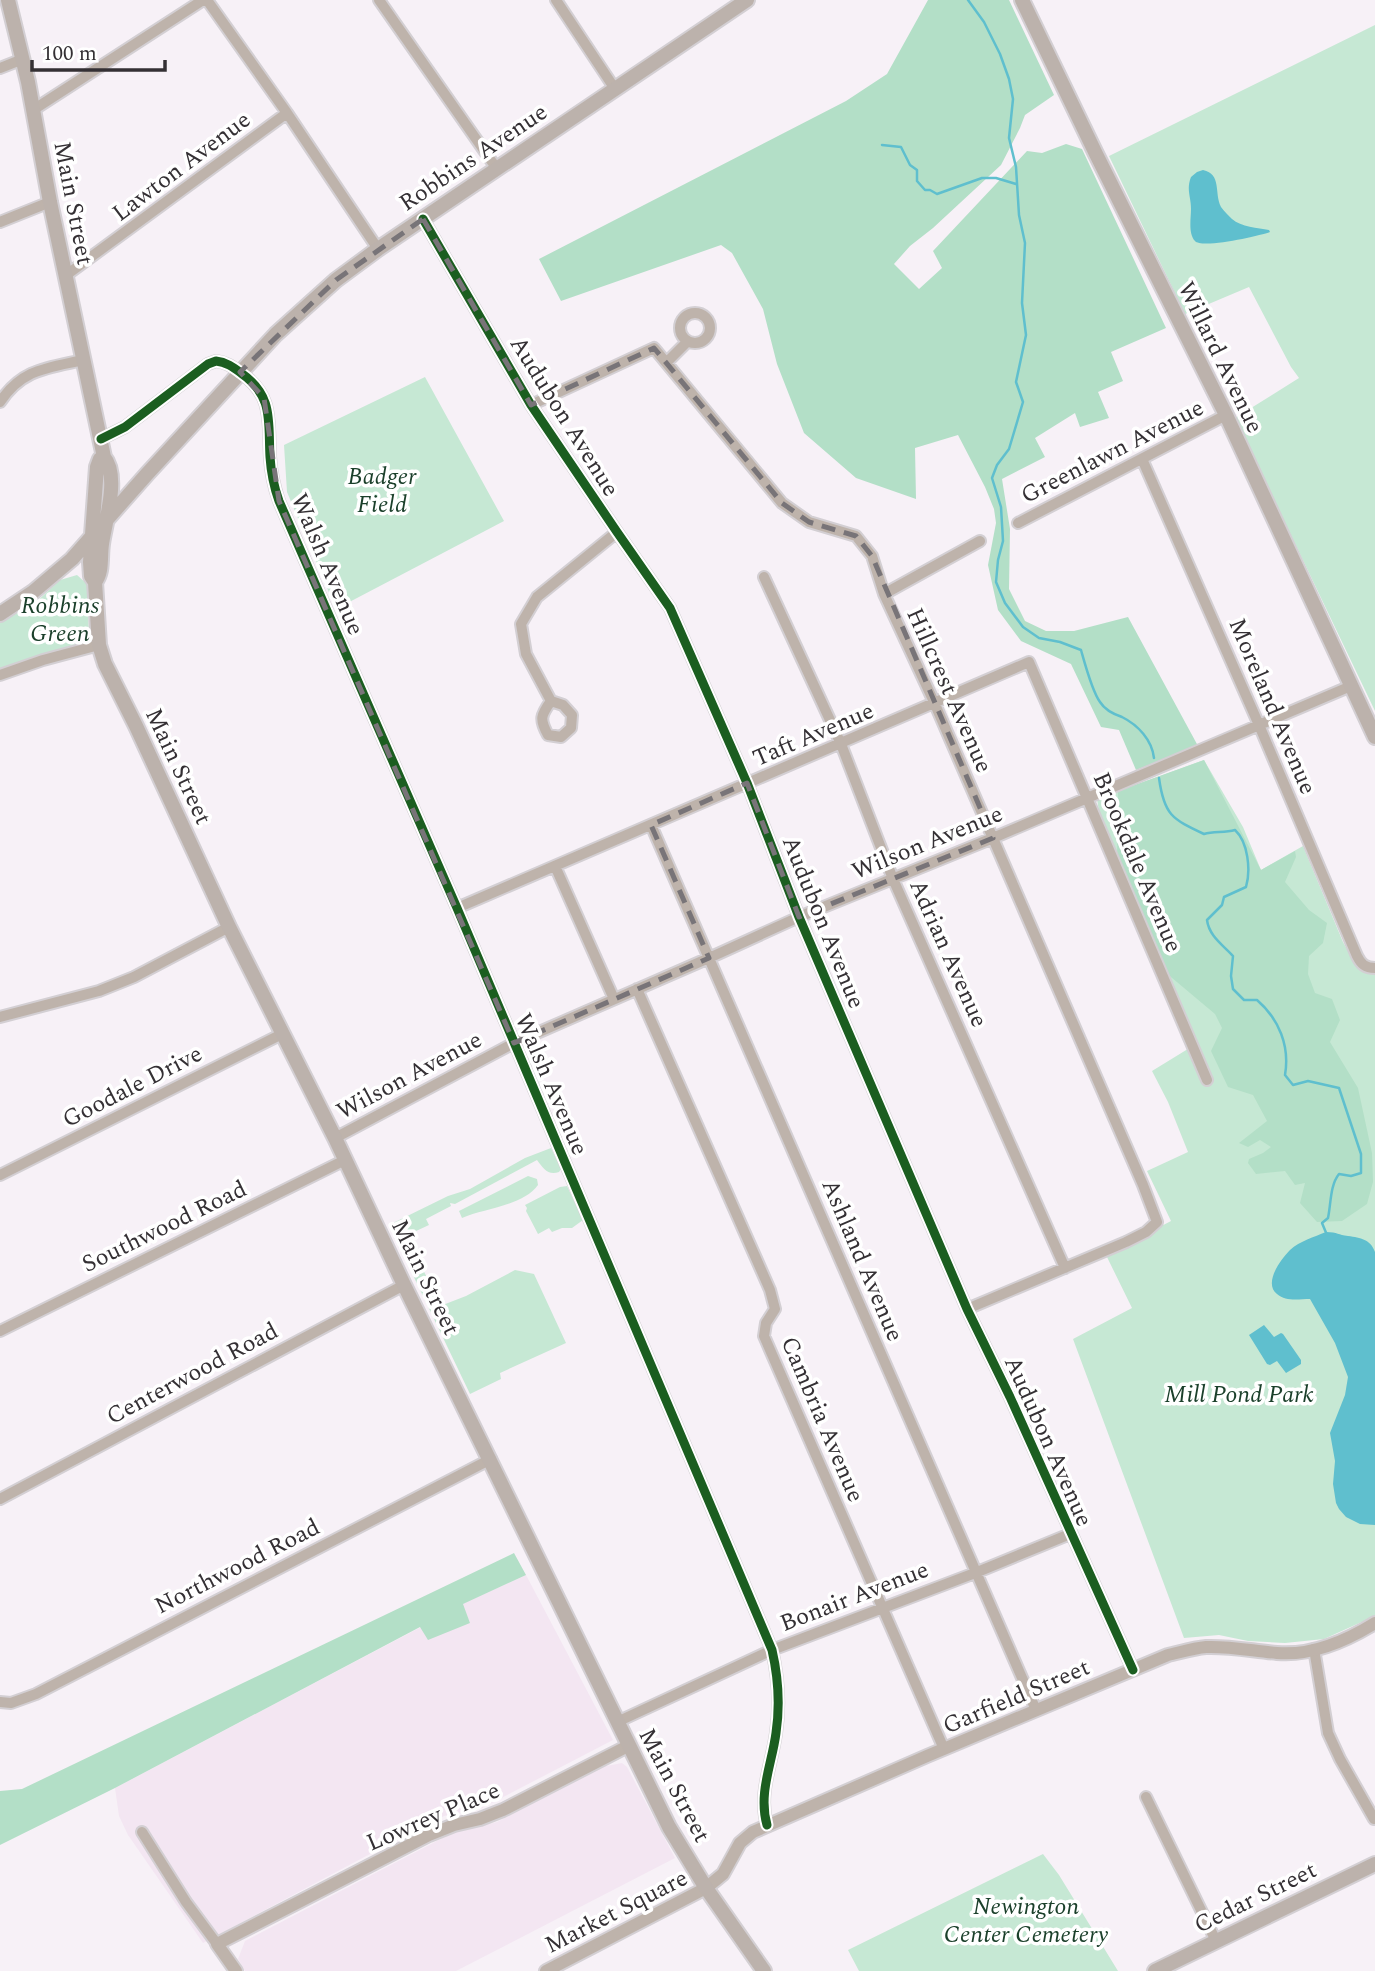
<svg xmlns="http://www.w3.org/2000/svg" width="1375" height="1971" font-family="Spectral,serif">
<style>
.built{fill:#f3e6f2}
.green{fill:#c6e8d4}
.forest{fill:#b3dfc7}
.water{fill:#5fbfce}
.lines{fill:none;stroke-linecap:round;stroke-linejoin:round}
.stream{stroke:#5fbfce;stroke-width:2.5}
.minor-casing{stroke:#d3cfd3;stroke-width:14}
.tertiary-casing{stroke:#d3cfd3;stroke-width:16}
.secondary-casing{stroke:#d3cfd3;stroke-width:18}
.minor{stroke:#beb3ab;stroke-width:10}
.tertiary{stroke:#beb3ab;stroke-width:12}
.secondary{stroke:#bcb2ac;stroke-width:14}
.cycleway-casing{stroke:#fff;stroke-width:13}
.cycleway{stroke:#1b5e20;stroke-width:9}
.marked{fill:none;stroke:#787478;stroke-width:5;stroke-dasharray:14 9;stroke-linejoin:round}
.labels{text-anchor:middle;stroke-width:7;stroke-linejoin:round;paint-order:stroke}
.street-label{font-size:24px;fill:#343034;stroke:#fff}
.park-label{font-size:24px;font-style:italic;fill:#1b402b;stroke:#fff}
</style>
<rect width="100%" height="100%" fill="#f7f1f7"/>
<path class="built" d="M526 1575 613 1740 482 1808 444 1816 385 1846 203 1943 128 1835 119 1816 115 1788 421 1627 470 1623 462 1604Z
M622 1763 627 1767 675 1858 456 1971H245L238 1959 245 1941 454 1832 497 1822 601 1767Z"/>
<path class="green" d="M1375 25V711L1235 418 1299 378 1291 367 1249 287 1185 314 1109 156Z
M425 377 504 521 336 609 287 492 284 445Z
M77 575 87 584 89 635 82 642 0 669V623L35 603 60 580Z
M1204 760 1243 827 1261 870 1303 846 1343 942 1358 969 1375 974V1616L1324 1639 1285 1643 1248 1641 1219 1635 1184 1638 1073 1339 1132 1308 1106 1255 1171 1221 1147 1171 1188 1152 1168 1102 1152 1071 1196 1044 1100 818 1097 799Z
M551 1148 561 1169 559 1172C548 1176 543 1168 537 1160L455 1204 450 1203 451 1206 426 1219 429 1225 401 1238 406 1249 402 1251 391 1224 448 1196 470 1189 525 1158Z
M528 1176 537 1179 538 1185C523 1206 484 1208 462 1218L459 1211Z
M567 1186 583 1220 572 1228H562L552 1232 549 1228 538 1234 526 1211 527 1208 525 1205 560 1187Z
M419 1266 422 1268 438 1298 433 1302 435 1308 466 1296 515 1270 534 1274 566 1343 500 1373 501 1379 470 1394 411 1271Z
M1043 1854 1059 1875 1118 1971H859L848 1950Z"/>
<path class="forest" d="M928 0H1009L1054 95 1025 115 1020 128 1001 165 933 228 910 246 894 264 919 289 942 268 933 251 1027 151 1042 153 1066 144 1082 149 1166 328 1111 352 1123 381 1098 392 1109 418 1080 427 1075 413 1035 438 1045 457 1002 479 1010 529 1009 589 1025 621 1046 631H1074L1128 617 1198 746 1136 770 1119 730 1101 727 1071 664 1021 641 998 610 988 565 996 523 994 509 985 487 958 435 915 448 916 499 856 478 804 433 777 364 763 309 732 253 721 245 561 301 539 259 846 101 887 74Z
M1204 760 1261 870 1295 851 1296 857 1285 882 1309 910 1327 923 1323 943 1309 956 1308 974 1315 993 1332 999 1340 1020 1330 1042 1358 1088 1372 1153 1373 1182 1367 1204 1342 1221 1317 1222 1300 1203 1305 1183 1295 1185 1285 1171 1256 1174 1248 1163 1249 1159 1263 1153 1271 1147 1260 1140 1248 1147 1239 1143 1267 1121 1253 1095 1228 1087 1211 1051 1222 1028 1215 1014 1165 972 1117 859 1118 791Z
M514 1553 526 1575 463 1604 470 1623 428 1640 420 1627 115 1788 0 1845V1791L22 1789Z"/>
<path class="water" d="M1203 170C1222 174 1214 193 1221 207 1224 211 1229 216 1232 219 1241 227 1258 228 1269 230L1270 232C1259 236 1202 249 1195 241 1188 233 1191 219 1191 209 1191 196 1186 190 1191 177L1197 172Z
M1326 1232C1338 1232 1338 1235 1348 1236 1361 1238 1370 1239 1375 1252V1525L1360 1524 1346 1517 1339 1509 1336 1503 1333 1484 1335 1461 1330 1433 1345 1395 1348 1377 1335 1343 1310 1299C1299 1299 1286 1302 1277 1294 1263 1283 1281 1259 1290 1250 1300 1241 1314 1237 1326 1232Z
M1264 1325 1274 1337 1281 1333 1283 1334 1301 1360V1364L1286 1373 1277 1361 1270 1365 1267 1364 1249 1335Z"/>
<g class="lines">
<path class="stream" d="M968 0 984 22 1000 54 1009 79 1013 99 1009 138 1016 167 1019 215 1025 243 1022 303 1026 335 1016 382 1023 402 1009 449 997 465 992 478 1001 507 1003 541 998 560 996 582 1005 603 1023 627 1039 638 1060 642 1081 650C1085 664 1092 691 1100 702 1105 710 1113 714 1122 717 1138 725 1152 740 1154 758
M882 145 901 147 910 165 917 170V181L925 190H930L937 194 982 178H996L1016 184
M1159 778C1164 815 1172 819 1204 834 1214 831 1224 833 1235 830 1248 842 1251 870 1246 887L1224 897 1222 905 1207 920C1209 936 1223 945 1233 956L1231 976 1233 989 1244 1000H1257C1279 1019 1290 1046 1285 1075L1293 1085 1308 1081 1339 1088 1361 1154V1173L1351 1176 1339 1174C1330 1185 1331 1204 1328 1218L1322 1223 1327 1235"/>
<g class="minor-casing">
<path id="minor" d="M207 0 287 113 378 249
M379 0 497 169
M556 0 615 89
M0 68 23 59
M33 110 203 0
M423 219 531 405 617 532 670 608 747 783 799 917 967 1309 1010 1397 1133 1670
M0 222 50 202
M65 276 287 113
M680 328a15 15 0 1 1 30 0a15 15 0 1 1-30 0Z
M667 362 687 342
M0 402C22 369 47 368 83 360
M531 405 654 348 782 503 809 522 856 536 872 556 884 594 934 702 1143 1185 1157 1222 1146 1232 1126 1242 967 1309
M101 439 125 427 208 364 216 361C226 362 233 367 241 373 274 396 268 421 270 457 271 472 274 487 279 501L457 908 772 1650C778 1676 780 1706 776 1733 772 1764 758 1793 767 1825
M1142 459 1259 725 1357 956C1361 964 1365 968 1375 968
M1018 523 1226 415
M764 577 841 744 893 879 1065 1268
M884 594 980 541
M0 675 43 660 99 645
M551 701C541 715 539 719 548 735L561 737 571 728 572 715 563 705 551 701 526 654 521 624 537 597 617 532
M651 825 1036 1710
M555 866 614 999
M457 908 1029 662 1207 1080
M637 989 770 1290 775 1309 766 1323 764 1336 944 1749
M0 1017 99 991 134 977 229 927
M335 1138 514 1043 709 958 799 917 993 838 1351 686
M0 1175 282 1034
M0 1331 345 1160
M0 1499 404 1285
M1314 1649 1328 1733 1340 1759 1374 1819
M0 1702 11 1703 36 1694 491 1459
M617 1722 772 1650 975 1573 1070 1534
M1146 1797 1216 1941
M142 1832 186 1902 217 1944"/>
</g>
<g class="tertiary-casing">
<path id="tertiary" d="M236 1971 217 1944 429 1835 454 1825 480 1819 503 1810 628 1746
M546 1971 706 1888 723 1874 740 1843 753 1832 927 1756 1168 1655C1181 1652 1194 1648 1206 1647 1230 1646 1253 1651 1277 1653 1312 1656 1346 1641 1375 1623"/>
</g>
<g class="secondary-casing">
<path id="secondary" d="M8 0 28 82 50 202 104 457C120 476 105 522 102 544 100 557 103 572 95 582
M1022 0 1096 154 1226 415 1375 737
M104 457 100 459 97 467 90 562 91 576 95 582 99 645 105 664 136 726 229 927 335 1138 404 1285 669 1827 706 1888 764 1971
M0 614 33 592 72 559 147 474 276 334 336 280 378 249 747 0
M1155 1971 1375 1864"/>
</g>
<use href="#minor" class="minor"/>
<use href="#tertiary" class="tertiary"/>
<use href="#secondary" class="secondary"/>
<g class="cycleway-casing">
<path id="cycleway" d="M423 219 531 405 617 532 670 608 747 783 799 917 967 1309 1010 1397 1133 1670
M101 439 125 427 208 364 216 361C226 362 233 367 241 373 274 396 268 421 270 457 271 472 274 487 279 501L457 908 772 1650C778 1676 780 1706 776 1733 772 1764 758 1793 767 1825"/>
</g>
<use href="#cycleway" class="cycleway"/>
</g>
<path class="marked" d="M423 219 531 405 654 348 782 503 809 522 856 536 872 556 993 838 799 917 747 783 651 825 709 958 514 1043 279 501 264 398 240 372 336 280Z"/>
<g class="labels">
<g class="street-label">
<text transform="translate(473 157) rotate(-34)" y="8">Robbins Avenue</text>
<text transform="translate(181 166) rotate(-37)" y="8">Lawton Avenue</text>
<text transform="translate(74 203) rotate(79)" y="8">Main Street</text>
<text transform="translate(1221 357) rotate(64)" y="8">Willard Avenue</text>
<text transform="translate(565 416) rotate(58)" y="8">Audubon Avenue</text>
<text transform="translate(1112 451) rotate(-27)" y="8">Greenlawn Avenue</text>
<text transform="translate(328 564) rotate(67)" y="8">Walsh Avenue</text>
<text transform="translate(950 690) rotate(66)" y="8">Hillcrest Avenue</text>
<text transform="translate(1273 706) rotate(67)" y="8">Moreland Avenue</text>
<text transform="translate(813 734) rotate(-23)" y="8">Taft Avenue</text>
<text transform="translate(179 766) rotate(65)" y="8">Main Street</text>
<text transform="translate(927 842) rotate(-22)" y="8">Wilson Avenue</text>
<text transform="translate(1138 862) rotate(67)" y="8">Brookdale Avenue</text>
<text transform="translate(824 922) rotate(68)" y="8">Audubon Avenue</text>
<text transform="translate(949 953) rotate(66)" y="8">Adrian Avenue</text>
<text transform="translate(409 1075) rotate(-28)" y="8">Wilson Avenue</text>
<text transform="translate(552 1084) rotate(67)" y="8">Walsh Avenue</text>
<text transform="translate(132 1086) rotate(-27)" y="8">Goodale Drive</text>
<text transform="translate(164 1226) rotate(-26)" y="8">Southwood Road</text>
<text transform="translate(863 1260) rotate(67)" y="8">Ashland Avenue</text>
<text transform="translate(426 1277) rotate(64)" y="8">Main Street</text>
<text transform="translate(192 1373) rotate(-28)" y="8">Centerwood Road</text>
<text transform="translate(823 1419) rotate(67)" y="8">Cambria Avenue</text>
<text transform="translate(1049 1441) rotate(66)" y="8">Audubon Avenue</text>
<text transform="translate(237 1566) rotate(-27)" y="8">Northwood Road</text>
<text transform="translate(854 1596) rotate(-21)" y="8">Bonair Avenue</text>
<text transform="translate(1016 1696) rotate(-23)" y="8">Garfield Street</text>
<text transform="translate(675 1785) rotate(62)" y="8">Main Street</text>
<text transform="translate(433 1816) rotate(-23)" y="8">Lowrey Place</text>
<text transform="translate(1255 1897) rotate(-26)" y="8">Cedar Street</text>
<text transform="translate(616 1911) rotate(-27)" y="8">Market Square</text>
</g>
<g class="park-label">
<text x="382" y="484">Badger<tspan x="382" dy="28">Field</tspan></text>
<text x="60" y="613">Robbins<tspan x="60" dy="28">Green</tspan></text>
<text x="1239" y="1402">Mill Pond Park</text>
<text x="1026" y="1914">Newington<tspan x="1026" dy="28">Center Cemetery</tspan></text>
</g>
</g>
<path d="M32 60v10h133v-10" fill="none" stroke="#343034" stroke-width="3.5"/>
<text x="42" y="60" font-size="21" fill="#343034" stroke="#ffffff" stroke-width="5" paint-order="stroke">100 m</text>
</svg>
